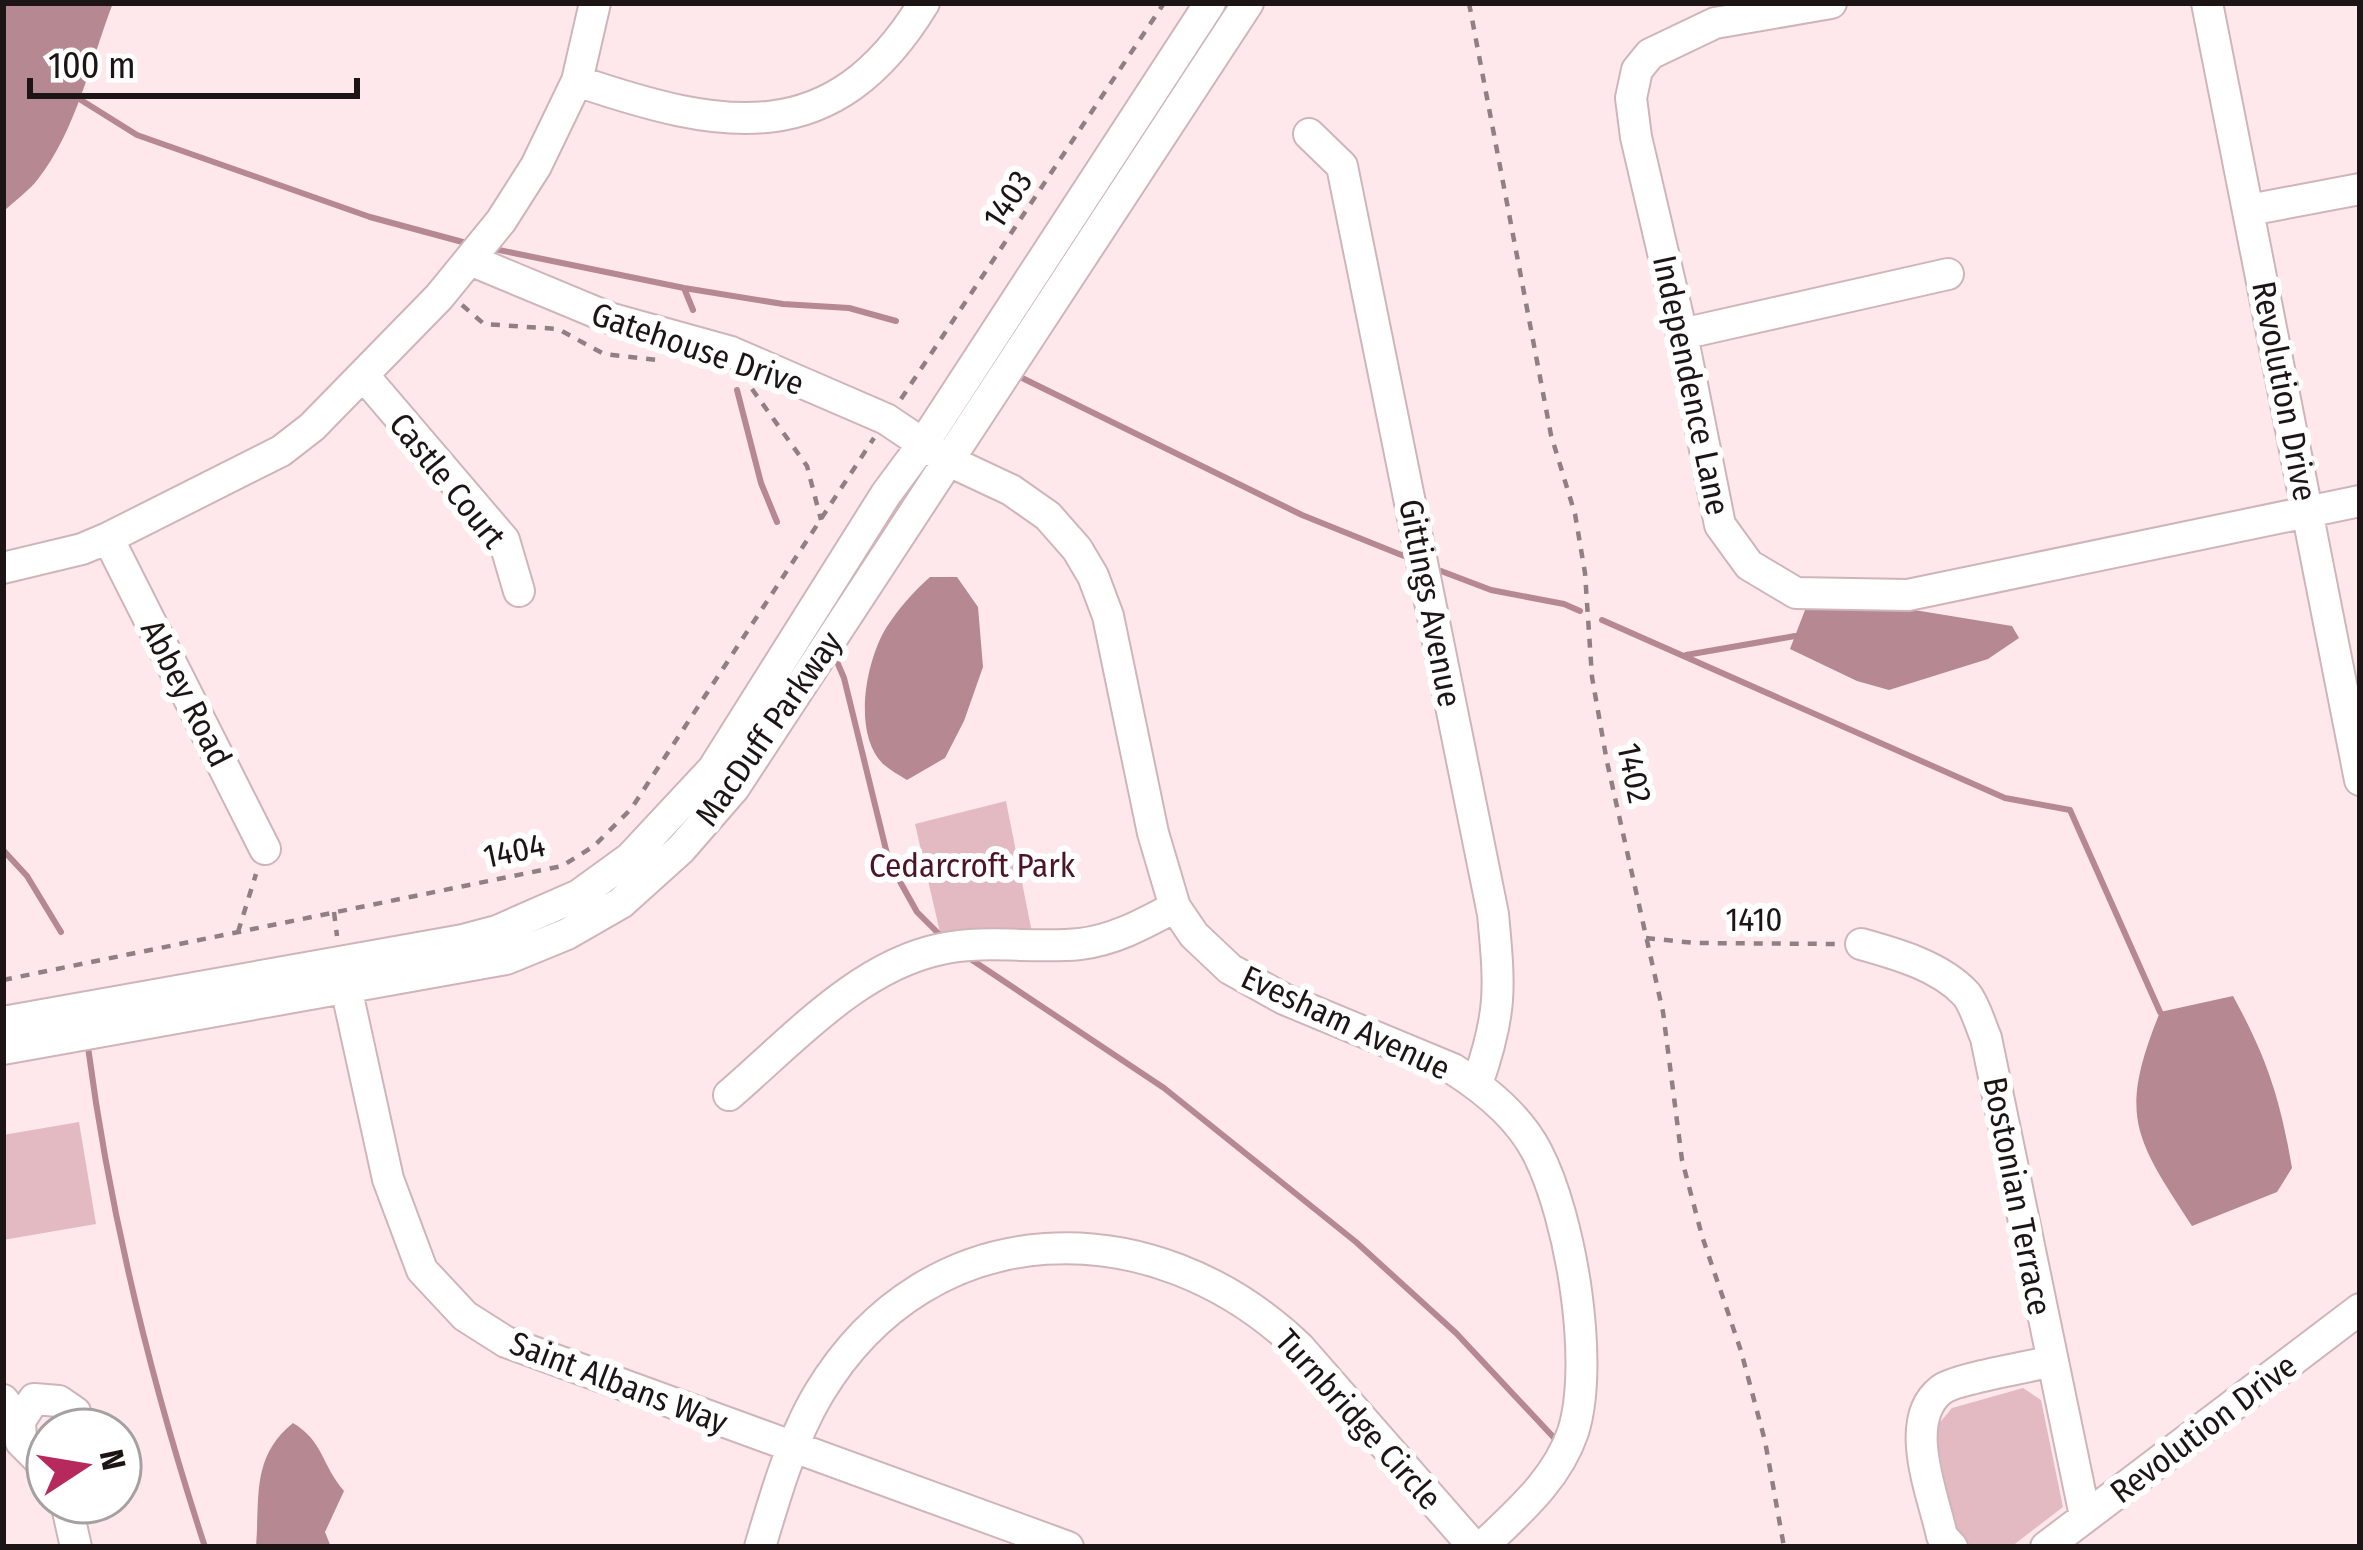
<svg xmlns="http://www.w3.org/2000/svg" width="2363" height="1550" font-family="'Fira Sans Condensed',sans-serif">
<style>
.green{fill:#e3bac2}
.water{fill:#b58892}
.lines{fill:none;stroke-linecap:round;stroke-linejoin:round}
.stream{stroke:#b58892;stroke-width:6}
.minor-casing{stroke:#cfb5ba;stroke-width:34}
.path{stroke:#908083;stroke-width:4.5;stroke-dasharray:9 9;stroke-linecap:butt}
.minor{stroke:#fff;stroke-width:30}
.labels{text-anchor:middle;stroke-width:12;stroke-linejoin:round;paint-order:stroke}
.street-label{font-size:33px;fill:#1d1416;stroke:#fff}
.park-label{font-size:33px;fill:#4c1426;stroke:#fff}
</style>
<rect width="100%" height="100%" fill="#fee8ec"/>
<path class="green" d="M1006 801 1033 938 942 941 915 824Z
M79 1122 96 1224 3 1240V1135Z
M2023 1388 2041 1400 2063 1507 2011 1547H1967L1951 1519 1935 1428 1952 1408Z"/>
<path class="water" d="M3 3H113C91 60 76 131 38 179 29 191 14 201 3 212Z
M930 577H957L978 607 983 667 964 721 945 758 907 780C899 775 890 770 883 764 852 733 866 661 886 628 899 608 913 592 930 577Z
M1902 608 2012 626 2019 638 1988 659 1889 690 1857 681 1790 649 1805 610Z
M2233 996C2267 1058 2280 1098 2292 1168L2277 1192 2192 1226C2134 1137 2118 1116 2160 1012Z
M293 1423C324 1442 321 1464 344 1491L325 1532 331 1547H256C260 1497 251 1457 293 1423Z"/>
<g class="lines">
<path class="stream" d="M81 100 137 135 370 217 470 244
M489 248 684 288 783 304 849 308 896 321
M684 288 693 310
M1018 376 1302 515 1404 556
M737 390 761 483 777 522
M1441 571 1491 590 1564 604 1580 611
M1602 620 2005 798 2070 810 2160 1012
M1686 655 1795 636
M835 657 844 678 889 862 917 912 942 937
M3 850 27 876 61 932
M966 956 1164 1088 1356 1242 1456 1333 1557 1441
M88 1047C110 1215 152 1385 205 1547"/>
<g class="minor-casing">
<path id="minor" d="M1831 3 1715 23 1650 54 1637 70 1631 98 1636 137 1682 334 1720 525 1749 565 1796 593 1908 595 2360 501
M2207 3 2360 780
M577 81C722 130 833 153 924 3
M1309 134 1342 166 1493 914C1500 988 1502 1013 1477 1084
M2249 210 2360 189
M470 260 612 319 731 352 886 419 947 460 1011 490 1048 516 1077 549 1093 576 1108 616 1153 833 1175 907 1194 935 1230 969 1284 999 1453 1069C1486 1090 1519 1117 1537 1152 1571 1217 1595 1363 1573 1432 1556 1481 1518 1512 1482 1547
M1682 334 1948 274
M364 376 504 540 519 591
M108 538 265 849
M3 568 82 549 108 538 281 451 312 427 439 297 501 221 536 166 577 81 595 3
M1861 944C1897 954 1940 966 1966 994 1975 1005 1980 1024 1986 1038L2085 1516
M342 969 388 1179 422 1270 465 1316 506 1342 1068 1547
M3 1022 463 940 497 931 579 895 630 858 713 769 886 494 923 444 1210 3
M3 1049 506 959 567 934 621 903 681 849 734 788 1248 3
M729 1095C791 1042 858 966 941 949 987 939 1034 949 1080 944 1115 940 1145 923 1175 907
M3 1400 20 1421 21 1442 48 1469
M20 1421 34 1399 59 1401 75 1412 73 1430
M66 1502 76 1547
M760 1547C775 1496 792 1438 819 1393 929 1210 1153 1207 1299 1347L1474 1547
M1952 1547 1942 1536C1934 1497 1901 1421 1941 1390 1954 1379 2030 1367 2052 1361
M2046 1547 2360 1309"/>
</g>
<path class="path" d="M1469 3 1551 435 1575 514 1585 573 1592 677 1607 762 1663 1012 1682 1160 1702 1236 1741 1351 1765 1441 1784 1547
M462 305 484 324 558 329 604 354 657 360
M752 389 807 466 821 520
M901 399 1164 3
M334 912 337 936
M238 932 256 874
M1646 938 1695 943 1838 944
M3 980 562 866 594 846 631 809 874 438"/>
<use href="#minor" class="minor"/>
</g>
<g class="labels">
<g class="street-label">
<text transform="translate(1007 199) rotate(-57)" y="12">1403</text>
<text transform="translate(698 348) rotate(19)" y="12">Gatehouse Drive</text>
<text transform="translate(1692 385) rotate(78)" y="12">Independence Lane</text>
<text transform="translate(2285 391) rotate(79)" y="12">Revolution Drive</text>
<text transform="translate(448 480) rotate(51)" y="12">Castle Court</text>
<text transform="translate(1431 603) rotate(79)" y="12">Gittings Avenue</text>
<text transform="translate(187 693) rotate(63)" y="12">Abbey Road</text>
<text transform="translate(768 728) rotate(-55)" y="12">MacDuff Parkway</text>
<text transform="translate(1635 773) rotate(78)" y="12">1402</text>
<text transform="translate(514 850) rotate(-12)" y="12">1404</text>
<text x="1754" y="931">1410</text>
<text transform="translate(1346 1022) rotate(25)" y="12">Evesham Avenue</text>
<text transform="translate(2018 1196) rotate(79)" y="12">Bostonian Terrace</text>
<text transform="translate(619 1382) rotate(21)" y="12">Saint Albans Way</text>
<text transform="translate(1359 1419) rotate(48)" y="12">Turnbridge Circle</text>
<text transform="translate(2203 1428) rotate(-37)" y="12">Revolution Drive</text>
</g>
<g class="park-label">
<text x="972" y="877">Cedarcroft Park</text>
</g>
</g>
<rect width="2363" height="1550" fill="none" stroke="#1d1416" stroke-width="12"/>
<g transform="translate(84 1466) rotate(78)"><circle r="57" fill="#ffffff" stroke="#a5a1a2" stroke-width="3"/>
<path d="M0-9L21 45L0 30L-21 45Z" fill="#b7295c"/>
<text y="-18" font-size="33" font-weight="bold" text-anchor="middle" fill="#1d1416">N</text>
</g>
<path d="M30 78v18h327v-18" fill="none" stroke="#1d1416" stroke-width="6"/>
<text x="48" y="78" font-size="36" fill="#1d1416" stroke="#ffffff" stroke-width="9" paint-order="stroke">100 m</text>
</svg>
